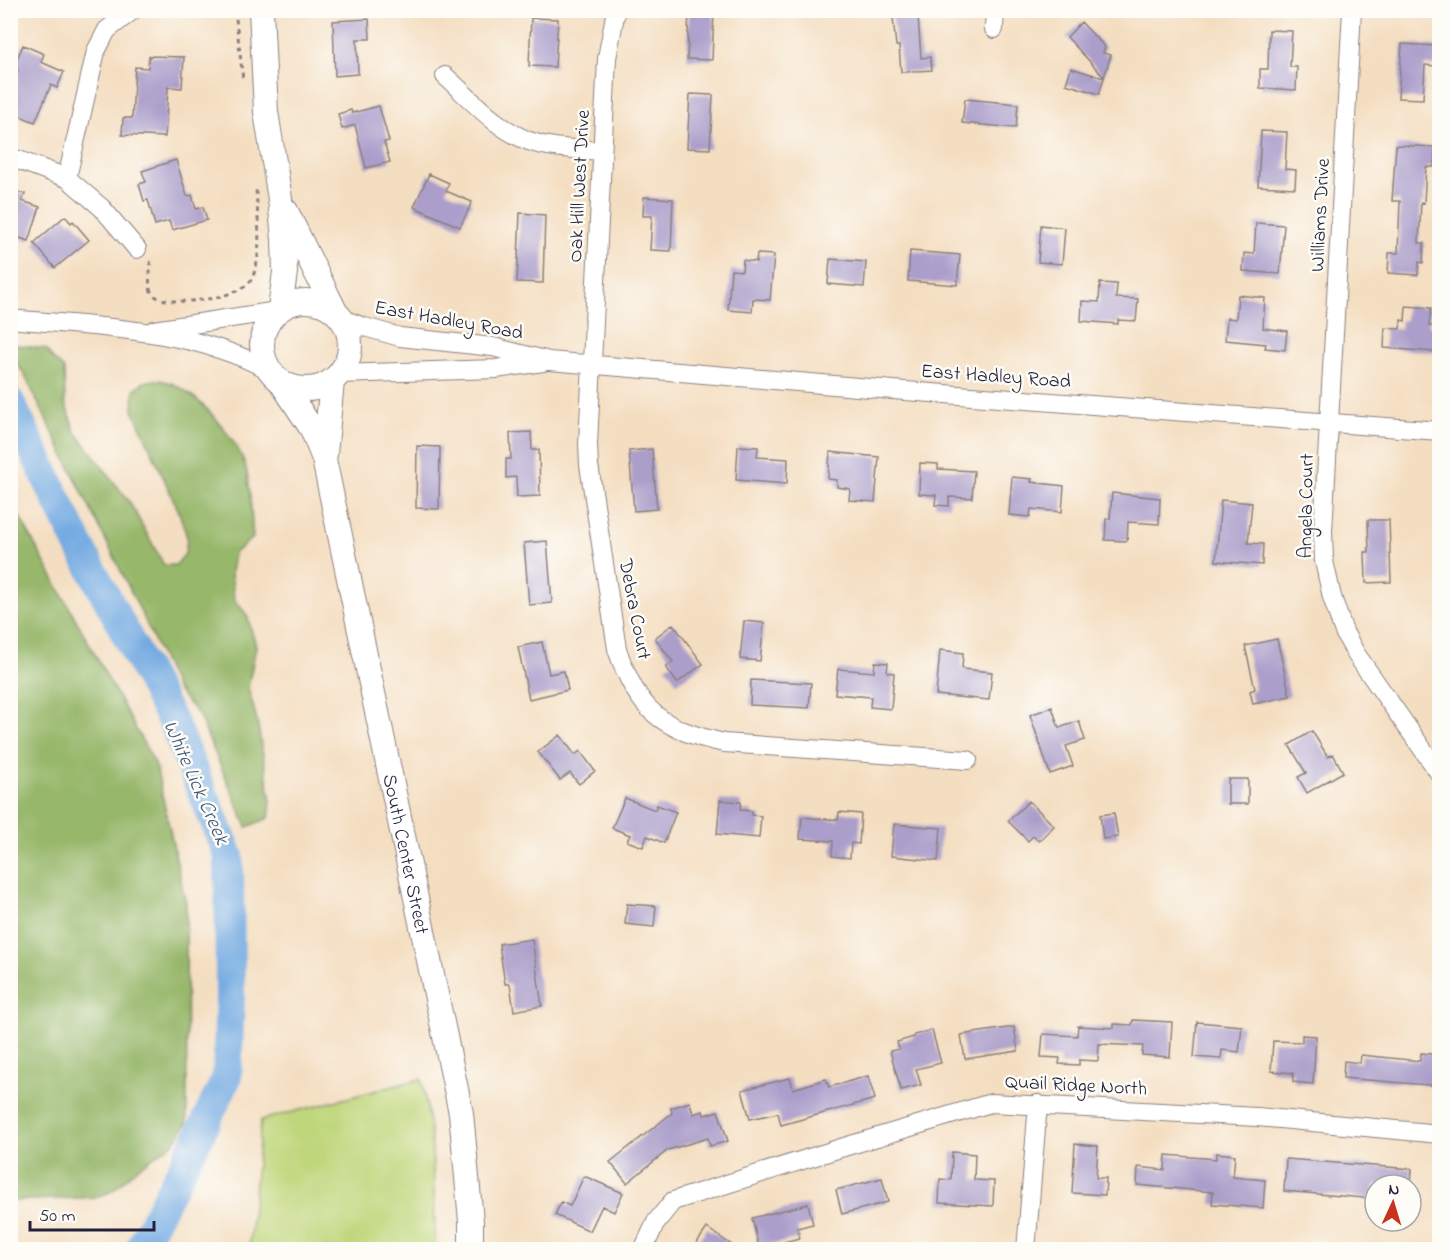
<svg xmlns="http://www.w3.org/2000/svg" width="1450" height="1260" font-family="'Indie Flower',sans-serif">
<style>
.green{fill:#bfd67a;stroke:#707c5a;stroke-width:1.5}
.forest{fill:#97b76a;stroke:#5c6c52;stroke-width:1.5}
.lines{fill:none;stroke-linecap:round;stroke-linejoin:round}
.river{stroke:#73aae2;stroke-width:30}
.building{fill:#ab9eca}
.minor-casing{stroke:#8b807e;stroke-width:20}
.major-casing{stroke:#8b807e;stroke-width:26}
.path{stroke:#8b807e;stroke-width:3;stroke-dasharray:4.5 4.5;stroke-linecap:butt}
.minor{stroke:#fff;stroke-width:18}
.major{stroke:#fff;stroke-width:24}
.labels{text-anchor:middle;stroke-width:5;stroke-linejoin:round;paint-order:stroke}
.street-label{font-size:20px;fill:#22223b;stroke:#fdfcf7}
.water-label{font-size:21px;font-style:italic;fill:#42587e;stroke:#fdfcf7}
</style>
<rect width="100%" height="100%" fill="#fdfcf7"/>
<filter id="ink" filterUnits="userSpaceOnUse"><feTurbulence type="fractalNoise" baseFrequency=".0167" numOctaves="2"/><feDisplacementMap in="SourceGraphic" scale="12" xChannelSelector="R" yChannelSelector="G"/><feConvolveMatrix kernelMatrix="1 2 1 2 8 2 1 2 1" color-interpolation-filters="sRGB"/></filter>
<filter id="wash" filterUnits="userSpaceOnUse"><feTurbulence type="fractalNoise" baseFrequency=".008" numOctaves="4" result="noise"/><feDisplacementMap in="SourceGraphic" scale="24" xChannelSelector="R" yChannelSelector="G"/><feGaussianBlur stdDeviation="1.35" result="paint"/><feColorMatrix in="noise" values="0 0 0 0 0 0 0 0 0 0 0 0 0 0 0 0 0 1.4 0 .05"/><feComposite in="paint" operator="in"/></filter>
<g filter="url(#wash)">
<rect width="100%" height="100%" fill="#f4dec1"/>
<path class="green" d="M421 1079C435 1134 434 1193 435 1249H249L261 1120Z"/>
<path class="forest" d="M11 344 46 349 53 359 64 369 65 403 75 431 130 503 164 565H176L185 554 187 537 179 512 133 410 134 390C168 353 230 429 243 459 251 478 251 516 253 538L234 553 231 573 234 599 247 615 256 646 248 688 257 720 271 801 269 818 247 827 198 714 176 689 143 616 24 374 11 355Z
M10 499 156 766 186 904 187 1123 174 1143 140 1166 112 1191 99 1197 11 1201Z"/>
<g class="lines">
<path class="river" d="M10 402 78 543 175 727 229 856 230 997 227 1077 199 1136 139 1250"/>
</g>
<g id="blocks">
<path class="building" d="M689 10H714L712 60 687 59Z
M918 16 921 58 930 57 932 70 901 72 899 46H896L893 18Z
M531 18 558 19 555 67 529 66Z
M369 19 370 39H357L358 74 335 76 333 21Z
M1081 22 1105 47 1103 53 1111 55 1104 77 1067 37Z
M1269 30 1292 31 1290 67H1297L1296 90 1260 88V69H1268Z
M1402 44 1437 46 1436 66 1425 65 1423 99 1398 98Z
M23 45 44 54 41 62 64 72 57 88 51 85 35 122 10 112V89L18 70 13 68Z
M149 56 184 57 182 88 168 87 165 137 122 135 123 118H132L135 67 148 68Z
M1071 68 1104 78 1099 94 1066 84Z
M690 94 713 95 710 149 687 148Z
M965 99 1018 104 1016 128 962 123Z
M379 106 389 141 384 142 390 162 366 168 355 125 342 129 338 114 351 110 352 113Z
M1261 131 1287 132 1285 169 1296 170 1295 188 1258 186Z
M1396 145 1435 147 1434 167H1426L1424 203 1421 202 1419 243H1424L1423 263 1419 262 1418 275 1388 273 1389 253H1398L1400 201H1392Z
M176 160 187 196 192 195 196 209 203 207 207 220 172 230 169 221 155 225 148 200 144 201 139 184 146 182 142 171Z
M429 174 449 183 446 191 472 202 460 227 414 207Z
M10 190 25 194 22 201 40 207 29 241 10 235Z
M644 197 673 199 671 251 650 250 652 216H643Z
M520 213 545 215 543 283 517 282Z
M65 216 71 223 73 221 89 240 55 268 34 243Z
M1256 223 1284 225 1280 274 1243 271 1244 253 1254 254Z
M1041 225 1065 228 1062 264 1038 262Z
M910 251 960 255 957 285 908 281Z
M757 254 774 255 770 300 753 299 752 312 728 310 731 270 742 271 743 260 756 262Z
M830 259 866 262 864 287 828 284Z
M1100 283 1117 284 1116 298 1138 299 1136 321 1118 320V324L1081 321 1082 301 1099 302Z
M1238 295 1265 298 1263 328 1287 331 1285 350 1265 348 1266 344 1225 340 1227 318 1236 319Z
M1406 306 1431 308 1429 326H1437L1435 352 1384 348 1385 328 1400 329 1401 320 1405 321Z
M531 432 532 450H539L540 496 517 497 516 477 506 478V459H511L510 433Z
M417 446 440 447 439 509 416 508Z
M738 446 758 447 757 457 788 459 787 484 736 480Z
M652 449 657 509 634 511 629 451Z
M830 452 879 457 875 502 849 500 850 489 837 487V480L828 479Z
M920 463 938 464V469L974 471 972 498 949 497V506L935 505 936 495 919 494Z
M1012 477 1032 479 1031 482 1064 486 1062 512 1031 509 1030 517 1009 515Z
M1112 493 1160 498 1159 524 1128 522 1127 541 1105 540 1106 519H1110Z
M1221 500 1252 503 1248 543 1263 544 1262 565 1216 561Z
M1368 520H1389L1391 582 1366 583 1365 552H1369Z
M547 541 552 603 529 605 524 543Z
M744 621 764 623 760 661 740 659Z
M673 624 703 664 677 683 666 667 673 662 655 638Z
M1277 639 1290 696 1253 704 1250 691 1255 689 1245 646Z
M542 642 549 674 564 671 568 690 529 699 518 647Z
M940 650 963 653 962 669 992 672 989 700 936 695Z
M875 662 888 663 887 672 894 673 891 709 870 707 871 697 835 694 838 669 874 672Z
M751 680 811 683 809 708 750 705Z
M1052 707 1059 728 1079 721 1085 740 1066 746 1073 766 1050 774 1030 715Z
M1312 731 1328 757 1333 754 1343 772 1307 793 1298 777 1306 773 1289 745Z
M560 735 575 755 580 751 595 771 579 784 570 773 560 780 538 752Z
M1228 779H1248V804H1228Z
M625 798 655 810 657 805 676 812 664 843 647 836 643 847 627 841 630 835 612 828Z
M720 800 741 802 740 810 752 811V815L761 816 759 838 717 834Z
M1029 801 1054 826 1039 841 1033 836 1028 841 1008 821Z
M839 812 861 814 859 844 851 843 850 858 832 856 833 841 800 839 802 817 838 820Z
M1114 813 1118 837 1103 839 1100 815Z
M894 824 941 828 938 861 891 856Z
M627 904 656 906 654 927 625 924Z
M532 939 542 1006 514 1011 510 984H505L499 944Z
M1133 1020 1172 1022 1170 1057 1142 1055 1143 1046 1099 1044 1098 1061 1079 1060V1065L1059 1064 1060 1058 1041 1057 1043 1034 1077 1036 1078 1026 1114 1028V1024L1132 1025Z
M1197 1022 1242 1026 1239 1052 1222 1050 1221 1059 1194 1057Z
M1014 1027 1018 1051 965 1059 961 1035Z
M932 1030 941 1063 916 1069 921 1085 901 1090 890 1051 899 1049 897 1042 914 1037V1035Z
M1302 1035 1316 1036 1313 1084 1293 1082V1073L1271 1071 1273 1041 1302 1042Z
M1421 1053 1440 1055V1086L1343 1078 1344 1061 1360 1063 1361 1055 1420 1061Z
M868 1076 875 1099 781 1125 778 1113 750 1119 742 1090 790 1078 793 1089 826 1079 829 1087Z
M690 1102 693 1114 703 1111 704 1115 718 1111 728 1141 710 1146 708 1138 668 1150 627 1183 610 1162 672 1113 671 1108Z
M1075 1144 1098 1146 1096 1178H1106L1105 1195 1072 1193Z
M952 1152 975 1154 974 1180 994 1181 993 1206 939 1203 940 1179 951 1180Z
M1216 1153 1235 1155 1233 1177 1265 1180 1263 1208 1212 1204 1213 1192 1137 1185 1138 1167 1165 1170 1166 1155 1216 1159Z
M1286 1159 1412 1169 1411 1185H1375V1199L1284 1191Z
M584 1176 623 1193 614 1212 602 1206 590 1231 555 1215 561 1202 570 1206Z
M882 1178 888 1202 842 1214 836 1190Z
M808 1204 813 1224 797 1228 800 1238 759 1248 752 1218Z
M707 1228 739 1250H692Z"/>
</g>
</g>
<g filter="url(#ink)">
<use href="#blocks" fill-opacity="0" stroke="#8b807e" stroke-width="1.5"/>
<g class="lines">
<g class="minor-casing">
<path id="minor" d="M616 10 607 58 588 444 589 465 617 649C638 711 661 729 724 743L968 760
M1352 10 1323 531 1324 561 1332 597 1344 632 1356 654 1440 774
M994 29 995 10
M445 76C470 98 496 129 529 141 551 149 578 149 602 151
M10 157 67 178 102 208 137 249
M67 178 96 51 107 30 133 10
M10 319C98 327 192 328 271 371
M342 319 361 326 400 337 493 347 549 361 905 391 1440 431
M154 330 277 311
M339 374 496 369 543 362
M643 1250 656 1222 673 1201 844 1147 991 1103 1257 1117 1440 1134
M1026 1250 1038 1104"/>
</g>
<g class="major-casing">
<g id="major">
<path d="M261 10 266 112 280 199 284 239 285 272 280 309"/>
<path d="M286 211 335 311"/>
<circle cx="306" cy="345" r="44"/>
<path id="s1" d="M281 382 312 429 324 459 461 1113 471 1221V1250"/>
<path d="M325 454 332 381"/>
</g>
</g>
<path class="path" d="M235 10 243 80
M150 261C152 271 145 289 155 296 171 308 242 298 251 280 264 256 257 215 256 188"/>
<use href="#minor" class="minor"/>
<use href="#major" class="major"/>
</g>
</g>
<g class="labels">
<g class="street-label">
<text transform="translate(578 186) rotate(-87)" y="7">Oak Hill West Drive</text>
<text transform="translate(1319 215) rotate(-87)" y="7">Williams Drive</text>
<text transform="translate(449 319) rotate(10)" y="7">East Hadley Road</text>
<text transform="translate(996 375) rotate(4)" y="7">East Hadley Road</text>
<text transform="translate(1305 506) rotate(-89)" y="7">Angela Court</text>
<text transform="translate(636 609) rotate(79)" y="7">Debra Court</text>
<text dy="7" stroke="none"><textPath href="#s1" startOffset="492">South Center Street</textPath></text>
<text transform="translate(1076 1084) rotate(3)" y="7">Quail Ridge North</text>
</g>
<g class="water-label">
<text transform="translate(197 782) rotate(66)" y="7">White Lick Creek</text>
</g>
</g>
<rect width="1450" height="1260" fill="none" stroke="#fdfcf7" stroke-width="36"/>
<g transform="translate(1393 1203) rotate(4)"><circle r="28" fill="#fdfcf7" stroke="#a5a5ac" stroke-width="1.5"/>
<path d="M0-4.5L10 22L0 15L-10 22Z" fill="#c8321e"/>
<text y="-9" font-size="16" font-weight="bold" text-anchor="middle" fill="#22223b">N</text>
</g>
<path d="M30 1221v9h124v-9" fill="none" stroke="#22223b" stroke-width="3"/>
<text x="39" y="1221" font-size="18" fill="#22223b" stroke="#fdfcf7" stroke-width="4.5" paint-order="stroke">50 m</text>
</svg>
